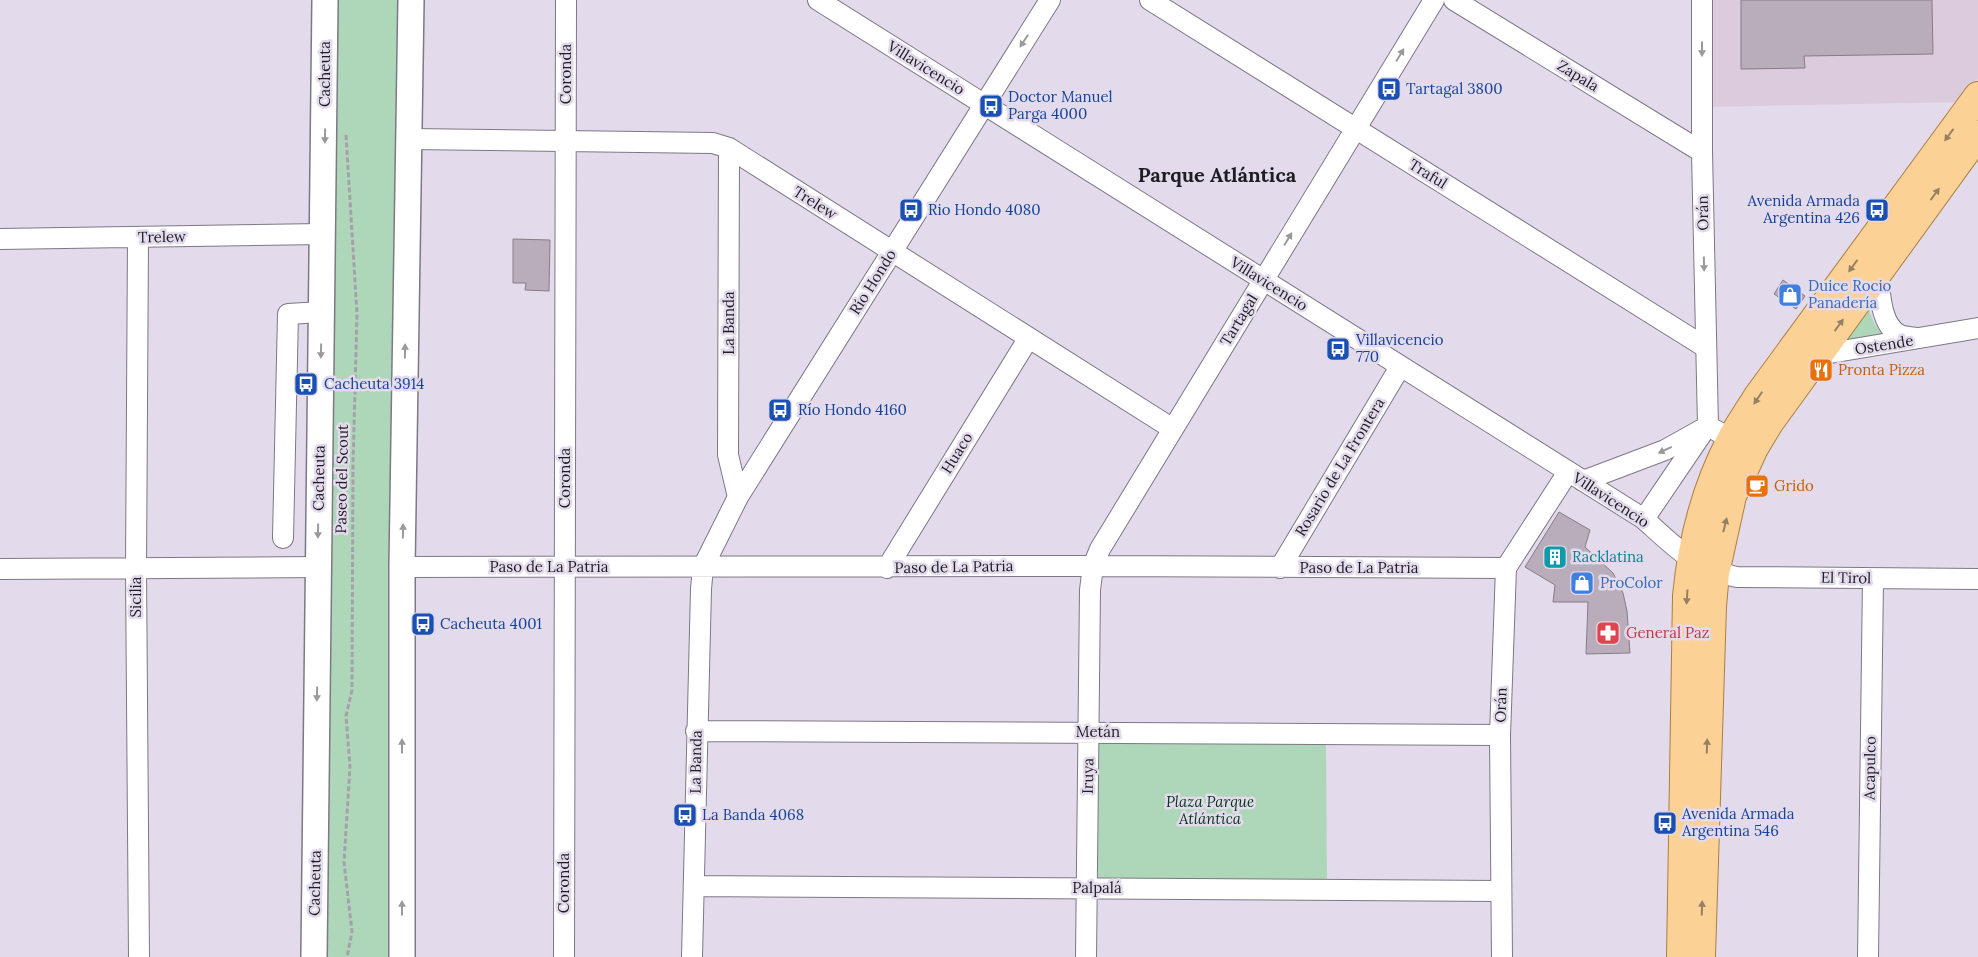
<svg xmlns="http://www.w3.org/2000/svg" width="1978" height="957" font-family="Lora,serif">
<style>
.industrial{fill:#dbcbdc}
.green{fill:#aed6b9}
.building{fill:#baadbb;stroke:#877b88}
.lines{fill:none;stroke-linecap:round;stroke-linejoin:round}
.minor-casing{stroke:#7e7786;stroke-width:22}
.tertiary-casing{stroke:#7e7786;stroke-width:28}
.primary-casing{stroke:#ac7e40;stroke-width:30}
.path{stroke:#a6a0ad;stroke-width:3;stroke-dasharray:5 2.5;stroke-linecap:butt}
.minor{stroke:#fff;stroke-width:20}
.tertiary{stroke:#fff;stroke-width:25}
.primary{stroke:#fbd196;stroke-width:28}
.oneway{fill:#9a999c}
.oneway2{fill:#988062}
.labels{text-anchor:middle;stroke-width:5;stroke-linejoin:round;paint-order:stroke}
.street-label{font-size:15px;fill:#1f1c22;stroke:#e3dbec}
.transit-label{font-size:15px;fill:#164399;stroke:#e3dbec;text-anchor:start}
.shop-label{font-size:15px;fill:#366cbe;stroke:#e3dbec;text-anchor:start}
.food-label{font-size:15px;fill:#c56008;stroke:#e3dbec;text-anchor:start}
.culture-label{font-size:15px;fill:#0d838f;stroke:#e3dbec;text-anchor:start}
.health-label{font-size:15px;fill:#be3a42;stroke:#e3dbec;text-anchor:start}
.park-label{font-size:15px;font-style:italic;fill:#02361a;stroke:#e3dbec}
.district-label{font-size:20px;font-weight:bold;fill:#1f1c22;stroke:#e3dbec}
</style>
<rect width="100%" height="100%" fill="#e3dbec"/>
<path class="industrial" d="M1710 0H1978V79L1962 102 1707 107Z"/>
<path class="green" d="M325 0H411L402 957H314Z
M1866 293C1869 311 1872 326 1887 338L1828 349Z
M1096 738H1326L1327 885 1092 883Z"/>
<path class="building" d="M1741 0H1932L1933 54 1804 56 1805 68 1741 69Z
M513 239 550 240 549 291 525 290 526 283H513Z
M1783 280 1805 296 1796 309 1774 294Z
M1559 512 1590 530 1585 547 1613 573 1623 593 1627 611 1630 653 1586 654 1588 602H1553L1555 585 1525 567Z"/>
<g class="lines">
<g class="minor-casing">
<path id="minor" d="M818 0 1644 519C1675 547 1695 569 1737 577L1978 579
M1150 0 1705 347
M1454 0 1702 152
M1702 0V152L1708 426 1731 439
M409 139 713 143 729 148 1173 429
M729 148 728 455 738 497
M138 238 136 569 139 957
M0 239 323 234
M1878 273C1880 291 1880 326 1900 335 1905 337 1912 337 1916 338
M1818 355 1978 328
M1583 481 1665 450 1708 426
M1644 519 1703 432
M283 538 288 314 322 312
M402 567 1093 566 1506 568
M887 568 1028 339
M1280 568 1400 367
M0 569 318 567
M696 731 1500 735
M694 886 1501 891
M564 957 566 0
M692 957 701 589 703 567 738 497 1050 0
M1086 957 1090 590 1093 566 1100 549 1434 0
M1502 957 1500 735 1506 568 1568 472
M1868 957 1873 579"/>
</g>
<g class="tertiary-casing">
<path id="tertiary" d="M314 957 325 0
M402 957V567L411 0"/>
</g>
<g class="primary-casing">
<path id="primary" d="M1681 957 1687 596C1692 543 1705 490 1730 442 1738 426 1749 411 1758 396L1978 96
M1701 957 1712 606 1715 573 1732 496 1754 448 1769 423 1978 135"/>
</g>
<path class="path" d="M346 135 357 314 353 465 352 690 346 716 350 766 344 862 352 932 347 957"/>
<use href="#minor" class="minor"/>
<use href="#tertiary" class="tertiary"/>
<use href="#primary" class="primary"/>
</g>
<defs><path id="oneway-solid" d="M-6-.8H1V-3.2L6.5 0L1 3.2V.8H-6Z" transform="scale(1.25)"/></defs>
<g class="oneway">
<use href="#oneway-solid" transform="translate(1024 41) rotate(123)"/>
<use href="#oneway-solid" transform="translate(1702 49) rotate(90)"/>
<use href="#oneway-solid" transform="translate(1400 55) rotate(-59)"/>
<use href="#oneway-solid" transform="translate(325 136) rotate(91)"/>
<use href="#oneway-solid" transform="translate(1288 239) rotate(-59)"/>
<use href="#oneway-solid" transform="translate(1704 264) rotate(89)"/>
<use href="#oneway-solid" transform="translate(321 351) rotate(91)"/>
<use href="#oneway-solid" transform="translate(405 351) rotate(-89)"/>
<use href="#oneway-solid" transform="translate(1665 450) rotate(155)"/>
<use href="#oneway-solid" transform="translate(318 531) rotate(91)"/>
<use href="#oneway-solid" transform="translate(403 531) rotate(-89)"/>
<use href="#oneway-solid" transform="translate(317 694) rotate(91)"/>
<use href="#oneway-solid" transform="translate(402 746) rotate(-90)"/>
<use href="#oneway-solid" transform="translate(402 908) rotate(-90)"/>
</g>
<g class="oneway2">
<use href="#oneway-solid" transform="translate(1949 135) rotate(126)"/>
<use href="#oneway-solid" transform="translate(1935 194) rotate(-54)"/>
<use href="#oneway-solid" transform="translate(1853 266) rotate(126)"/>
<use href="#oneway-solid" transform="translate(1839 325) rotate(-54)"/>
<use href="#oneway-solid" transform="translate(1758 398) rotate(124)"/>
<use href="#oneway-solid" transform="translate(1725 525) rotate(-76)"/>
<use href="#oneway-solid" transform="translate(1687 597) rotate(94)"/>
<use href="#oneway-solid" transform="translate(1707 746) rotate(-88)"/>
<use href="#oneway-solid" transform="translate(1702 908) rotate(-88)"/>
</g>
<defs>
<g id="bus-square" transform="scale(1.25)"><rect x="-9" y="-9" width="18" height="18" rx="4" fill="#1a4fb4" stroke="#e3dbec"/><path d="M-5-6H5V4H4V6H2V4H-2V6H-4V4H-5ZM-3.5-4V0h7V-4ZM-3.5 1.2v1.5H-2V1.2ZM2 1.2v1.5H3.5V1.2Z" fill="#fff"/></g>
<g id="shop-square" transform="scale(1.25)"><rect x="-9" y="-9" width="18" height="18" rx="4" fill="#3f7fe0" stroke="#e3dbec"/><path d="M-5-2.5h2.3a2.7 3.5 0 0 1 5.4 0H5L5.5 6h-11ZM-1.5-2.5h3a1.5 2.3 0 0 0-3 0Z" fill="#fff"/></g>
<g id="restaurant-square" transform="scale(1.25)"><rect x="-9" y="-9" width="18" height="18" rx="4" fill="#e8710a" stroke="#e3dbec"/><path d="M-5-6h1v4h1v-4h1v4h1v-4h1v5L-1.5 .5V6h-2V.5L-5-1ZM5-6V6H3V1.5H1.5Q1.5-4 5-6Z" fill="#fff"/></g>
<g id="cafe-square" transform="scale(1.25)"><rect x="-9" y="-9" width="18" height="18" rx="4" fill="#e8710a" stroke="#e3dbec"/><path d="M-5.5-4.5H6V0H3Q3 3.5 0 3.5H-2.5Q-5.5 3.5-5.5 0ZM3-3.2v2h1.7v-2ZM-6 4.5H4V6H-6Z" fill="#fff"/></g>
<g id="building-square" transform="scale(1.25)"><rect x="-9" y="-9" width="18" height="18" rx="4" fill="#0f9aa8" stroke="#e3dbec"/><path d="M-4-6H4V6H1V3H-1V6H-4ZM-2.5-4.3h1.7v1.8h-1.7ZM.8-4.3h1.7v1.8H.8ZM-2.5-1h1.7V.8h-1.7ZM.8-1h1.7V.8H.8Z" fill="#fff"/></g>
<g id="pharmacy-square" transform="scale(1.25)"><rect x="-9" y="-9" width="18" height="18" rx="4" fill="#e0444e" stroke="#e3dbec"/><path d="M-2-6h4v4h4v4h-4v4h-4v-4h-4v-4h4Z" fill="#fff"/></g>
</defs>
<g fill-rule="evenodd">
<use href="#bus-square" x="1389" y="89"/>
<use href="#bus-square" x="991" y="106"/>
<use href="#bus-square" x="911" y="210"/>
<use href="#bus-square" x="1877" y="210"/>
<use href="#shop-square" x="1790" y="295"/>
<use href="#bus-square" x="1338" y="349"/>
<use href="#restaurant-square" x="1821" y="370"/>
<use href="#bus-square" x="306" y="384"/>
<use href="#bus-square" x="780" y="410"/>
<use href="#cafe-square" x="1757" y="486"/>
<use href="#building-square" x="1555" y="557"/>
<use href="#shop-square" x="1582" y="583"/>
<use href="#bus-square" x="423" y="624"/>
<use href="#pharmacy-square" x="1608" y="633"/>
<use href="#bus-square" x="685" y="815"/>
<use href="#bus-square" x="1665" y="823"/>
</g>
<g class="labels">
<g class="street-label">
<text transform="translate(926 68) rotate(32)" y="5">Villavicencio</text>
<text transform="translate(325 74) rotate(-90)" y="5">Cacheuta</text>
<text transform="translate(566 74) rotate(-90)" y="5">Coronda</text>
<text transform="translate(1578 76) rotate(31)" y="5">Zapala</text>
<text transform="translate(1428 174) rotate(32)" y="5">Traful</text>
<text transform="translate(815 203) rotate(32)" y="5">Trelew</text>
<text transform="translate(1703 213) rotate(-91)" y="5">Orán</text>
<text transform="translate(162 237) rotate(-1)" y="5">Trelew</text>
<text transform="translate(873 282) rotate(-58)" y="5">Río Hondo</text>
<text transform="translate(1269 284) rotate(32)" y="5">Villavicencio</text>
<text transform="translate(1239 320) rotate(-59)" y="5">Tartagal</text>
<text transform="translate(729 323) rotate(-90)" y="5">La Banda</text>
<text transform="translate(1884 345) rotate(-9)" y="5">Ostende</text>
<text transform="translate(957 453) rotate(-58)" y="5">Huaco</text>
<text transform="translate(1340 467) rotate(-59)" y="5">Rosario de La Frontera</text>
<text transform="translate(319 478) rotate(-89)" y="5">Cacheuta</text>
<text transform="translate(565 478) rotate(-90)" y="5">Coronda</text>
<text transform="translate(342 479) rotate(-89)" y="5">Paseo del Scout</text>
<text transform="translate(1611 500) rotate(33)" y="5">Villavicencio</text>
<text x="549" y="572">Paso de La Patria</text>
<text transform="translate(954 567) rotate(-1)" y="5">Paso de La Patria</text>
<text x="1359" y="573">Paso de La Patria</text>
<text transform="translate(1846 578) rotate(1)" y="5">El Tirol</text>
<text transform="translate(136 597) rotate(-90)" y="5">Sicilia</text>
<text transform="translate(1501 705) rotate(-88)" y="5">Orán</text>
<text x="1098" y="737">Metán</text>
<text transform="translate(696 762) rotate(-89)" y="5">La Banda</text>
<text transform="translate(1870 768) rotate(-89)" y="5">Acapulco</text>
<text transform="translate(1088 776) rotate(-89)" y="5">Iruya</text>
<text transform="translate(315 883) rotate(-89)" y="5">Cacheuta</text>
<text transform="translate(564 883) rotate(-90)" y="5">Coronda</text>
<text x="1097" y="893">Palpalá</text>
</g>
<g class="transit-label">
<text x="1406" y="94">Tartagal 3800</text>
<text x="1008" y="102">Doctor Manuel<tspan x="1008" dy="17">Parga 4000</tspan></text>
<text x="1860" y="206" text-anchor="end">Avenida Armada<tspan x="1860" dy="17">Argentina 426</tspan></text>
<text x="928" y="215">Rio Hondo 4080</text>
<text x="1356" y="345">Villavicencio<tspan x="1356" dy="17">770</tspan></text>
<text x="324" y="389">Cacheuta 3914</text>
<text x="798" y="415">Río Hondo 4160</text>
<text x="440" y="629">Cacheuta 4001</text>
<text x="1682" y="819">Avenida Armada<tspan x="1682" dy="17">Argentina 546</tspan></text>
<text x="702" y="820">La Banda 4068</text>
</g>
<g class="shop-label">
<text x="1808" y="291">Duice Rocio<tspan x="1808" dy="17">Panadería</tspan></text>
<text x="1600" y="588">ProColor</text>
</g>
<g class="food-label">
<text x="1838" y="375">Pronta Pizza</text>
<text x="1774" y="491">Grido</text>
</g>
<g class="culture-label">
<text x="1572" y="562">Racklatina</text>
</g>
<g class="health-label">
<text x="1626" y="638">General Paz</text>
</g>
<g class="park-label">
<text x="1210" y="807">Plaza Parque<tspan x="1210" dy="17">Atlántica</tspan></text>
</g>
<g class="district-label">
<text x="1217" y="182">Parque Atlántica</text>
</g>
</g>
</svg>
